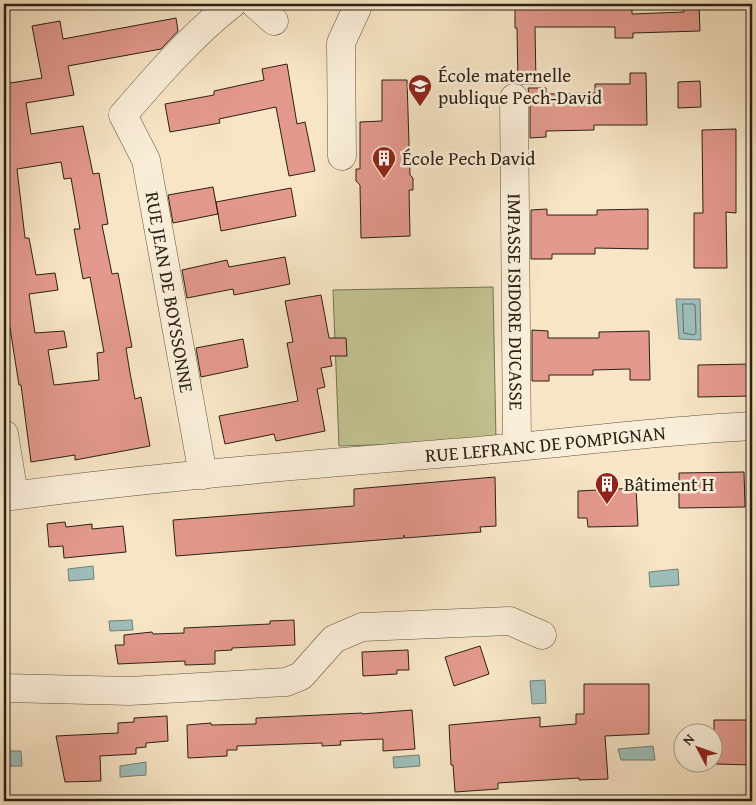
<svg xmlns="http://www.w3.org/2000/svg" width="756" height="805" font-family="'Gentium Book Plus',serif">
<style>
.green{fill:#c2c391;stroke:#767254}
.water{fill:#9ebeba;stroke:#707f79}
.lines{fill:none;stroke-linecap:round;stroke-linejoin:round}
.shore{stroke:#646f68;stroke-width:1}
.building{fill:#e3998d;stroke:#2b2017;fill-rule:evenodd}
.minor-casing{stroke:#5e5142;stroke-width:29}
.minor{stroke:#faeed9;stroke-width:28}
.labels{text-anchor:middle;stroke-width:5;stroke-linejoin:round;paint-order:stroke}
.poi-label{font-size:19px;fill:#2b2017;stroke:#faeed9;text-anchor:start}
.street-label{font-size:19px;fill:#2b2017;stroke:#faeed9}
</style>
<rect width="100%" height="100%" fill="#f7e5c5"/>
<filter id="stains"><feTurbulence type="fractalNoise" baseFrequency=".004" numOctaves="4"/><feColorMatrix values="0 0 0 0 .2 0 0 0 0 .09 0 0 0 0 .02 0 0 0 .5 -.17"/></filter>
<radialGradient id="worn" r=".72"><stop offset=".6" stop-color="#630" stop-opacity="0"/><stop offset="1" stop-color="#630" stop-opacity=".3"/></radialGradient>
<path class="green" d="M493 287 496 441 339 446 333 290Z"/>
<path class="water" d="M676 299H700L701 340 679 339Z
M93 566 94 579 69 581 68 569Z
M678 569 679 585 650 587 649 572Z
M132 620 133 630 110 631 109 621Z
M545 680 546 703 532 704 530 681Z
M653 746 655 760H621L618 749Z
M4 751H21L22 766H4Z
M419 755 420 766 394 768 393 757Z
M146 762V775L120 777V766Z"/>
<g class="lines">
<path class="shore" d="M683 304H693L695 305 696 333 694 335 684 333Z"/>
</g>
<path class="building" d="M515 4H632V14L684 12V4H699L700 31 633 33V38H615V27H535L536 84H521L518 83 517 28H515Z
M176 18 178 31 161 49 68 66 74 95 26 103 31 134 83 126 93 174 99 173 108 224 102 225 112 274 118 273 132 347 126 348 130 373 135 399 141 397 150 446 75 460V455L31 462 21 385H19L4 290V84L42 78 32 26 60 21 63 39ZM61 162 64 179 71 178 80 229H74L83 279 90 277 104 352 97 353 99 380 54 385 48 350 67 347 64 331 35 333 29 294 58 290 55 273 36 275 29 238H25L17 169Z
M287 64 297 124 305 122 315 171 289 176 276 107 219 119 220 123 170 132 165 104 214 95V91L264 80 262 69Z
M630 73H646L647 125H594V130L546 131V137L530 138V98L528 88H546V94L595 93V84H630Z
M382 80H407L410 175 413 178V190H409L410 236 361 238 360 185 356 181V169H360V122L382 121Z
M700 81 701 107 678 108V82Z
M736 129V213L726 212 727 268H694V213H703L702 130Z
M213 187 218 214 173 223 168 195Z
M291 188 296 216 221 231 216 202Z
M547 209V215H597V210L648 209V249L595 248V254H552V259H531V210Z
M285 257 290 284 234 295 233 289 187 298 182 270 227 260 229 267Z
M321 295 329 338H346L347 356H330L332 366 321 368 325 387 317 389 325 431 276 441 274 434 225 444 219 416 298 401 287 343 293 342 285 301Z
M532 330 548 331V338H599V332L649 331 650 380H630V369L593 370V375H549V381H532Z
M243 339 248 367 201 377 196 348Z
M752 364V396L698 397V365Z
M744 472 745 507 679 508V473Z
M495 477 496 526 480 527 481 532 405 538 404 535V538L176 556 173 520 354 506V489Z
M636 488 638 526 588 527 587 518H578V491Z
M65 522 66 527 92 524V529L123 526 126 552 64 558 63 546 49 547 47 524Z
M294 620 295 645 232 648V650L215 651V664L185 665V661L118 664 115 645H124V635L152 632 153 634 184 633V628L270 624V621Z
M480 646 489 674 454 686 445 657Z
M408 650 409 670H397V674L363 676 362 652Z
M584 684H649V734L605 736 608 779 579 780V778L498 783V789L455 792 453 765H451L449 725 540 717V727L576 724V714H584Z
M412 710 415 749 383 751V739L340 741 341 745 322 746V743L237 746V750H227V756L188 758 187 725 211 723V725L256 724V718L362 713V714Z
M167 716 168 741 146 743V747L136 748V754L100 756 101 781 65 782 56 736 118 733V723L134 722V718Z
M714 720H752V765L716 764V743H714Z"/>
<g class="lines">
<g class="minor-casing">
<g id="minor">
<path d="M255 4 274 21"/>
<path id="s1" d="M514 98 517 446"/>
<path d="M342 156 341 43 357 8 356 4"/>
<path d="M4 434 14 495"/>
<path d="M203 475 146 160 123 115C155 78 193 34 232 4"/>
<path id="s2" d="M4 497C152 477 302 465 451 453 552 445 652 431 752 426"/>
<path d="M4 688 130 691 286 682 301 676 334 639 362 627 510 621 542 635"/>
</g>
</g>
<use href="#minor" class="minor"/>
</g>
<defs>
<g id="school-pin" transform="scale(1.25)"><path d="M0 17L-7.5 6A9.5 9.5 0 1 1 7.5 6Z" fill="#8f2418" stroke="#faeed9"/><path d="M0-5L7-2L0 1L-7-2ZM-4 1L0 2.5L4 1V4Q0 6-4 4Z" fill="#fff"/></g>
<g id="building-pin" transform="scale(1.25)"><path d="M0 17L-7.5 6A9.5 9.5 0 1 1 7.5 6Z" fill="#8f2418" stroke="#faeed9"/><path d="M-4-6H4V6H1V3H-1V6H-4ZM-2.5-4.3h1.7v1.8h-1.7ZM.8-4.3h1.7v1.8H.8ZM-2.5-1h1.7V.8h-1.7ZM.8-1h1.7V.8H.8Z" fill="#fff"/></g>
</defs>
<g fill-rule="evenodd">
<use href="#school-pin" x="420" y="86"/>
<use href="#building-pin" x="384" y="158"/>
<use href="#building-pin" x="607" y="484"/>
</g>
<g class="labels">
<g class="poi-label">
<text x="438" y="82">École maternelle<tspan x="438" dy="22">publique Pech-David</tspan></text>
<text x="402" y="165">École Pech David</text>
<text x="624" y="491">Bâtiment H</text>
</g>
<g class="street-label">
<text transform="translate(170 292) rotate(80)" y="7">RUE JEAN DE BOYSSONNE</text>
<text dy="7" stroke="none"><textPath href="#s1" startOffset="204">IMPASSE ISIDORE DUCASSE</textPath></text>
<text dy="7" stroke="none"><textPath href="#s2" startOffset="544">RUE LEFRANC DE POMPIGNAN</textPath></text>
</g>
</g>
<rect width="756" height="805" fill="none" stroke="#f7e5c5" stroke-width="20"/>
<rect x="5" y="5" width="746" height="795" fill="none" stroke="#2b2017" stroke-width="2.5"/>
<rect x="10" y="10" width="736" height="785" fill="none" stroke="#2b2017"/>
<g transform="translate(698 748) rotate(311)"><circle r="24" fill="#faeed9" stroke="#a79c8b"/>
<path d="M0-4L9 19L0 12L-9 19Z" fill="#8f2418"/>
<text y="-8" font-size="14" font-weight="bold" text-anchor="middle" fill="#2b2017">N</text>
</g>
<rect width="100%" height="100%" filter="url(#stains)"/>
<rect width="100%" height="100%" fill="url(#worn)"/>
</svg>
